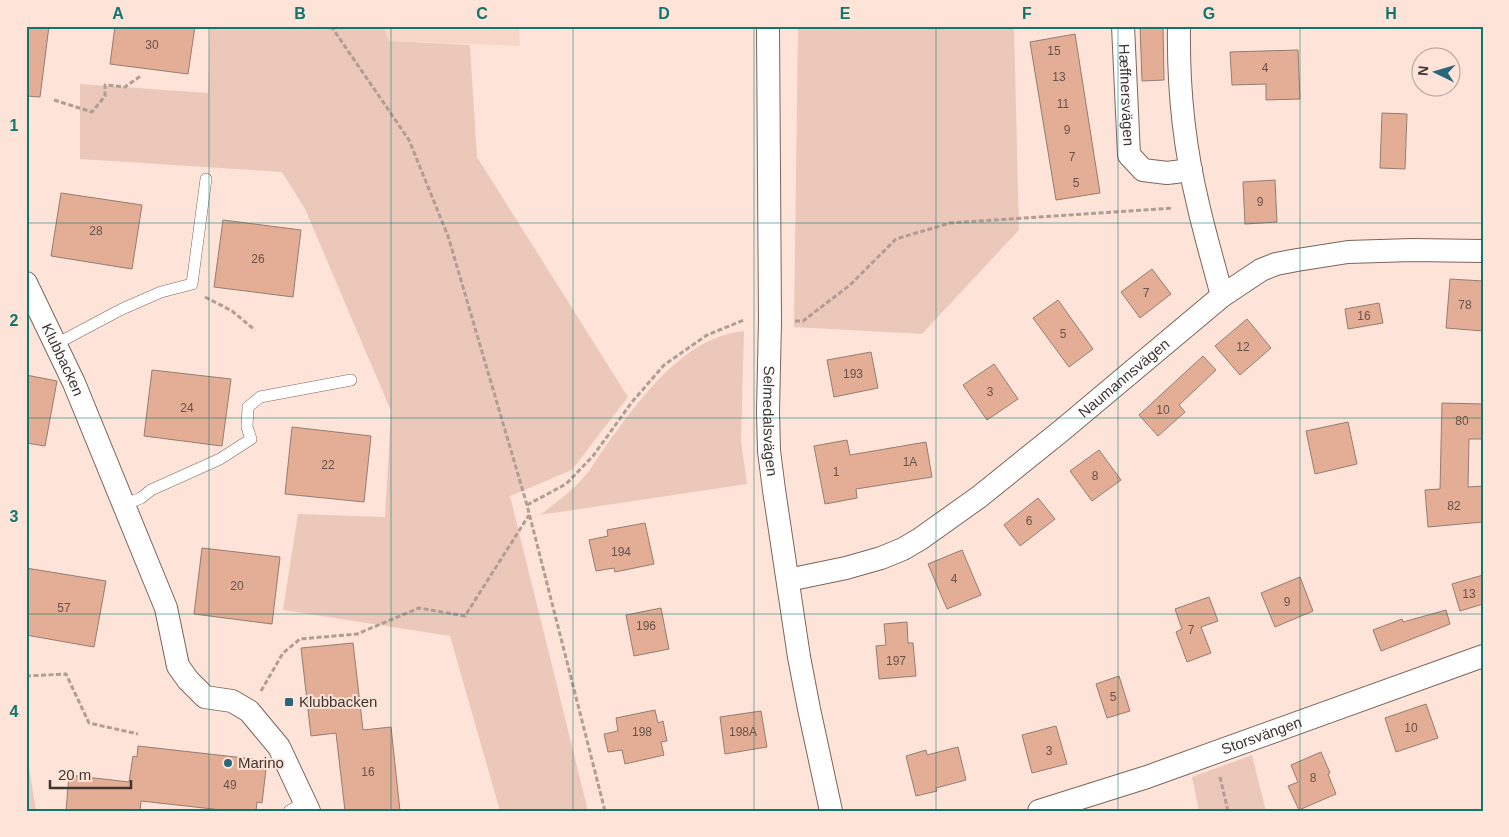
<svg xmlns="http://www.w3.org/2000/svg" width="1509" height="837" font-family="Arial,sans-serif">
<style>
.built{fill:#f7d6c7}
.green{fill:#ebc8ba}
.building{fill:#e4ad95;stroke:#947d72}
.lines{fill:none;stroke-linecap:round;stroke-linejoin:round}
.service-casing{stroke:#7c655b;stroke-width:12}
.minor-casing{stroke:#7c655b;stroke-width:24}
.path{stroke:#b09d94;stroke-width:3;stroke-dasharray:5 2.5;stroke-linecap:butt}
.service{stroke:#fff;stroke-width:11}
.minor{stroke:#fff;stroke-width:22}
.grid{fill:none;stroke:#0f766e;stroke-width:1;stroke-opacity:0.55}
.poi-dot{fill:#28667c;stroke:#fee4d8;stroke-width:2}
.labels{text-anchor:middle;stroke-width:4;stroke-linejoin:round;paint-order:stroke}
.number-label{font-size:12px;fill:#68534a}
.street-label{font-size:15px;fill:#3f3531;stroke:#fee4d8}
.poi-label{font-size:15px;fill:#3f3531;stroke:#fee4d8;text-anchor:start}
.neatline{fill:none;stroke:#0f766e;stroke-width:2}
.grid-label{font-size:16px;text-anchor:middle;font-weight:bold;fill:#0f766e}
</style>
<rect width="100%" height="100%" fill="#fee4d8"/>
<path class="built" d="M383 26H519L520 46 389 41Z"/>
<path class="green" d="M210 26H383L389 41 470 45 477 157 628 397 572 470 510 496 588 811H500L450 636 283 610 298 514 385 517 391 411 305 209 282 172 80 159V84L208 93Z
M798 26H1014L1019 230 922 334 794 327Z
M744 331 741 441 747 484 540 515C553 505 573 490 583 478 591 470 596 459 603 450 636 404 683 336 744 331Z
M1252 755 1266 811H1199L1192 777Z
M26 757 28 762 36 811H26Z"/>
<path class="building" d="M26 26H49L40 97 26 96Z
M115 26H195L188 74 110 64Z
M1140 26H1163L1164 80 1142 81Z
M1075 34 1100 193 1056 200 1030 42Z
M1298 50 1300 99 1266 100V84L1232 85 1230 52Z
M1382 113 1407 114 1405 169 1380 168Z
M1275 180 1277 222 1245 224 1243 182Z
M61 193 142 205 132 269 51 256Z
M223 220 301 230 293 297 214 287Z
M1152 269 1171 294 1140 318 1121 292Z
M1450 279 1483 281V331L1446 328Z
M1058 300 1093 349 1069 367 1033 318Z
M1379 303 1383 323 1348 329 1345 309Z
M1247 319 1271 348 1240 375 1215 346Z
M871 352 878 388 834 397 827 360Z
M1203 356 1216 370 1179 405 1185 412 1158 436 1139 415Z
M994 364 1018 399 987 420 963 385Z
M152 370 231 379 222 446 144 436Z
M26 375 57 381 45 446 26 443Z
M1442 403 1483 404V439H1469L1468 487 1483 486V522L1428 527 1425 490 1440 489Z
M1348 422 1357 464 1315 474 1306 431Z
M292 427 371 436 364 502 285 494Z
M847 440 850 455 926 442 932 477 856 489 857 498 825 504 814 446Z
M1099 450 1121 480 1092 501 1070 471Z
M1038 498 1055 519 1020 546 1004 525Z
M645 523 654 564 615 572 614 568 596 571 589 540 608 536 607 530Z
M202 548 280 557 272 624 194 614Z
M962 550 981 595 947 609 928 564Z
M26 568 106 581 94 647 26 635Z
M1483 575V604L1460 611 1452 584Z
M1300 577 1313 611 1275 627 1261 593Z
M1209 597 1218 621 1201 627 1211 653 1187 662 1176 632 1182 629 1175 609Z
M661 608 669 649 634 656 626 615Z
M1446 610 1450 624 1381 651 1373 630 1402 619 1403 622Z
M907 622 908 643H913L916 676 879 679 876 646 886 645 884 624Z
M353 643 363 730 391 727 400 811H345L336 733 311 736 301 648Z
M1119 676 1130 711 1107 718 1096 684Z
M1426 704 1438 738 1396 752 1385 718Z
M655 710 658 723 663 721 667 741 661 742 664 755 625 764 622 750 608 752 604 734 618 731 616 718Z
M761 711 767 747 725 754 720 717Z
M1056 726 1067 764 1032 773 1022 735Z
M138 746 262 760V768L266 769 262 803 257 802 256 811H231L141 801 140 811H66L69 775 129 782 133 756 137 757Z
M958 747 966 780 936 788 937 791 916 796 906 756 926 750 927 755Z
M1321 752 1330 773 1328 774 1336 794 1299 810 1288 786 1298 782 1291 765Z"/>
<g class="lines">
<g class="service-casing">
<path id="service" d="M56 344 122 309 161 292 192 284 206 179
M123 505 141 498 151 490 220 459 251 439 247 427 248 407 260 397 351 380
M289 811 305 802"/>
</g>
<g class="minor-casing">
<g id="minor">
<path id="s1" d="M768 26 770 321 768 411 769 451 774 490 799 657 809 709 831 811"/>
<path id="s2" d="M1123 26 1129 155 1143 170 1167 173 1191 170"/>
<path d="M1179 26C1178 86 1184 146 1198 204 1205 235 1214 265 1222 296"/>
<path id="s3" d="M26 283 74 383 166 608 178 666 188 680 205 697 232 701 249 711 279 747 309 811"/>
<path id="s4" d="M788 580 846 568 881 558 903 549 920 539 979 497 1061 431 1222 296 1261 270 1276 264 1297 260 1348 252 1412 250 1483 251"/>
<path id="s5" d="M1039 811 1147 777 1483 656"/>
</g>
</g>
<path class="path" d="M331 26 409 140 448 236 527 505 605 811
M54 100 92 112 105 96V85L125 87 142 75
M205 297 232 311 255 330
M795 321H803L850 285 896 239 950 223 1173 208
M527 505 566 484 593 456 632 402 664 365 707 335 744 320
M26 676 66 674 89 723 138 734
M261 691 283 653 300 639 357 634 419 608 465 616 529 515
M1220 777 1228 811"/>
<use href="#service" class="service"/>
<use href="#minor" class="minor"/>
</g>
<path class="grid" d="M209 26V811M391 26V811M573 26V811M754 26V811M936 26V811M1118 26V811M1300 26V811M26 223H1483M26 418H1483M26 614H1483"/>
<g class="poi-dot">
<rect x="284" y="697" width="10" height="10" rx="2.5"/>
<circle cx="228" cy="763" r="5"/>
</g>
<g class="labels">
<g class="number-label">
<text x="152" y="49">30</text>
<text x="1054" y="55">15</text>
<text x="1265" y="72">4</text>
<text x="1059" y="81">13</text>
<text x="1063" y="108">11</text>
<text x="1067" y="134">9</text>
<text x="1072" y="161">7</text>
<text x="1076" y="187">5</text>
<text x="1260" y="206">9</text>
<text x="96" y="235">28</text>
<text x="258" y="263">26</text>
<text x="1146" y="297">7</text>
<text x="1465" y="309">78</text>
<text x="1364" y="320">16</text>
<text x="1063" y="338">5</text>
<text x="1243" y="351">12</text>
<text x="853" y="378">193</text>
<text x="990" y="396">3</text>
<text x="187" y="412">24</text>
<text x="1163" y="414">10</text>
<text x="1462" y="425">80</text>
<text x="910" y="466">1A</text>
<text x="328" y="469">22</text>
<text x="836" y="476">1</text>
<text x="1095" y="480">8</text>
<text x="1454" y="510">82</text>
<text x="1029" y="525">6</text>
<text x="621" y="556">194</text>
<text x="954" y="583">4</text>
<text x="237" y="590">20</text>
<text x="1469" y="598">13</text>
<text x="1287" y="606">9</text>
<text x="64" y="612">57</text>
<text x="646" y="630">196</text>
<text x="1191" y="634">7</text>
<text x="896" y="665">197</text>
<text x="1113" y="701">5</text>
<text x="1411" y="732">10</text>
<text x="642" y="736">198</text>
<text x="743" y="736">198A</text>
<text x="1049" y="755">3</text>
<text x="368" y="776">16</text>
<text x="1313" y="782">8</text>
<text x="230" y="789">49</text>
</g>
<g class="street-label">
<text dy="5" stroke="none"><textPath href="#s2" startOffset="69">Hæffnersvägen</textPath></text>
<text dy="5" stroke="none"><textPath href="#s3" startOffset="85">Klubbacken</textPath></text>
<text dy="5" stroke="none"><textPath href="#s4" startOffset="399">Naumannsvägen</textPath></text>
<text dy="5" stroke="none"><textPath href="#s1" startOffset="395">Selmedalsvägen</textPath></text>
<text dy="5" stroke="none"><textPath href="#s5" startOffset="235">Storsvängen</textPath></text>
</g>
<g class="poi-label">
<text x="299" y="707">Klubbacken</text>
<text x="238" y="768">Marino</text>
</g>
</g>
<rect width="1509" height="837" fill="none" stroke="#fee4d8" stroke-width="55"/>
<g transform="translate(1436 72) rotate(275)"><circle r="24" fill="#fee4d8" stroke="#b29e95"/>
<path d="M0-4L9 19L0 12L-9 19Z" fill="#28667c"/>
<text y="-8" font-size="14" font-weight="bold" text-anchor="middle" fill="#3f3531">N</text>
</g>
<path d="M50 780v8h81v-8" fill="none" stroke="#3f3531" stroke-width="2.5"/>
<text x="58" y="780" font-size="15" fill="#3f3531" stroke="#fee4d8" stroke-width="4" paint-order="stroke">20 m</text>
<rect x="28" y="28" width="1454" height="782" class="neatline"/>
<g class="grid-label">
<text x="118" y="19">A</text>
<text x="300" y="19">B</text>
<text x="482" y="19">C</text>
<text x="664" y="19">D</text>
<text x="845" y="19">E</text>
<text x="1027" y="19">F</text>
<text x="1209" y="19">G</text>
<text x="1391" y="19">H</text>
<text x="14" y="131">1</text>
<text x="14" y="326">2</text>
<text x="14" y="522">3</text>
<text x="14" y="717">4</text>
</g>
</svg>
